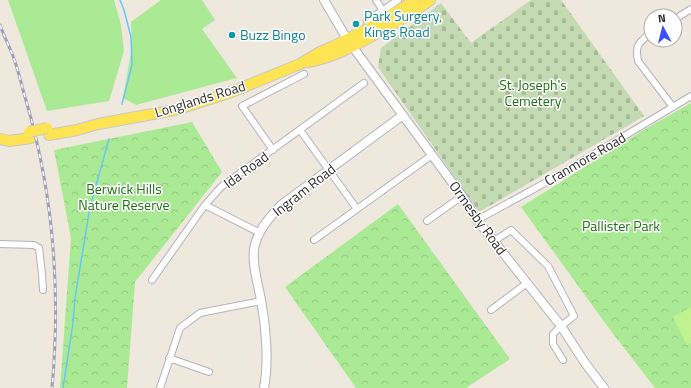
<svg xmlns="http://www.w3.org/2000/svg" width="691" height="388" font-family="'Titillium Web',sans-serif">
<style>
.grass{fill:#abea95}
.cemetery{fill:url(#cemetery-stones)}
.park{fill:url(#park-crowns)}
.pitch{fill:#c0f28f}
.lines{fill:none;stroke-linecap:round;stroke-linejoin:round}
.stream{stroke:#67c7fa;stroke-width:1.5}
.minor-casing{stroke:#b1b2c1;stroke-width:8}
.tertiary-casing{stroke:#b1b2c1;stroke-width:10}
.primary-casing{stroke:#c8c8c8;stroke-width:12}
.minor{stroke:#fff;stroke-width:6}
.tertiary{stroke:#fff;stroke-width:8}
.primary{stroke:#fee453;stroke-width:10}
.rail-casing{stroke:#9fa0b8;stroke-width:3}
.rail{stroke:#fff;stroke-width:1.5;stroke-dasharray:4.5;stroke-linecap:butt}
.primary-bridge-casing{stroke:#c8c8c8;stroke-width:12;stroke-linecap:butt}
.primary-bridge{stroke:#fee453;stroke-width:10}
.culture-dot{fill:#0f9aa8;stroke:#fff;stroke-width:1.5}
.labels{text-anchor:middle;stroke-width:3;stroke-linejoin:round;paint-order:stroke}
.culture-label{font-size:14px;fill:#0d838f;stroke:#fff;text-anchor:start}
.park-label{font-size:14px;fill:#1f7114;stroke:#fff}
.street-label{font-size:14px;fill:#2c2c2c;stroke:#fff}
</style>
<defs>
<pattern id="cemetery-stones" width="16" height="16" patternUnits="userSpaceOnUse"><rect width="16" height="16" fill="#c3dab2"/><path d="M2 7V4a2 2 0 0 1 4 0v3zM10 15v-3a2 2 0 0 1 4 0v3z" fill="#a8bb99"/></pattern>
<pattern id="park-crowns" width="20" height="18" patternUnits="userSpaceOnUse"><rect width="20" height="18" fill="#abea95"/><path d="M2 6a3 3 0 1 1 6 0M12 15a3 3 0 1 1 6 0" fill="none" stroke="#93c981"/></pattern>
</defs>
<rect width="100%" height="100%" fill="#efe8dd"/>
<path class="grass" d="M8 0H114L121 25 124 51 109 101 47 111Z
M161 0H202L215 20 202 29 237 78 136 105 123 98 132 47 131 22Z"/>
<path class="cemetery" d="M531 0H561L644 116 479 212 378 67 381 48 441 3 471 43Z"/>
<path class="park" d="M691 103V388H655L608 327 521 207 647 128Z
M192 122 222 172 135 282 127 388H60L71 238 54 150Z
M398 204 510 359 466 388H356L285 287Z"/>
<path class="pitch" d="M691 307V343L687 345 673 317Z"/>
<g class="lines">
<path class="stream" d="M120 0 124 10 131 37 132 65 122 104
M63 388 73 323 75 298 90 207 109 139"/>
<g class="minor-casing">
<path id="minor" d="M376 0 383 11
M675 19 691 9
M367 21 398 0
M651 33C638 43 635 45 638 61L673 107
M300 130 357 209
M273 150 242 106 304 74
M205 205 260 233
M477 220 554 178 636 129 691 96
M427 221 462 196
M314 240 432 155
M494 241 511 230 548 266 574 316 561 326 553 334V344L563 360
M0 244 34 245 39 248 42 274 43 290
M152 280 205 205 221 187 364 83
M491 310 527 283
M169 358 209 372
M160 388 180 328 200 313 261 301"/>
</g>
<g class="tertiary-casing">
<path id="tertiary" d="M324 0 347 39 432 155 462 196 477 220 561 326 585 363 604 388
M264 388C269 362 266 326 261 300 258 283 252 266 254 249 257 231 269 218 281 205L403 115"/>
</g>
<g class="primary-casing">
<path id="primary" d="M308 62C333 57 350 48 372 36 392 25 412 14 430 0
M49 135 77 130 98 124 175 110 229 93 300 64 320 52 334 46 365 30 396 12 415 0
M0 139 9 141 31 138"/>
</g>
<use href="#minor" class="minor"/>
<use href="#tertiary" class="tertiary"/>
<use href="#primary" class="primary"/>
<g class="rail-casing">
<path id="rail" d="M0 25C4 36 9 46 13 56 18 69 21 83 25 97 53 191 61 290 52 388"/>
</g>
<use href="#rail" class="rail"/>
<g class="primary-bridge-casing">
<path id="primary-bridge" d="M29 132 47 128"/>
</g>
<use href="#primary-bridge" class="primary-bridge"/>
</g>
<g class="culture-dot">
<circle cx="356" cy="24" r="4"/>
<circle cx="232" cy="35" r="4"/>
</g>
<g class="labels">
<g class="culture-label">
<text x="364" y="21">Park Surgery,<tspan x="364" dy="16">Kings Road</tspan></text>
<text x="240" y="40">Buzz Bingo</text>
</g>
<g class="park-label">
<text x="533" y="90">St. Joseph's<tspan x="533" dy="16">Cemetery</tspan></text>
<text x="124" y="194">Berwick Hills<tspan x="124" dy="16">Nature Reserve</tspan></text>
<text x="621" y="231">Pallister Park</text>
</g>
<g class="street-label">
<text transform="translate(200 99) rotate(-17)" y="5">Longlands Road</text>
<text transform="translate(585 159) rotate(-30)" y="5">Cranmore Road</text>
<text transform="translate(246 170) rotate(-36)" y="5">Ida Road</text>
<text transform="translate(304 190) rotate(-38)" y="5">Ingram Road</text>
<text transform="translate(478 218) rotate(54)" y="5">Ormesby Road</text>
</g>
</g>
<g transform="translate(663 28) rotate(353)"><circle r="19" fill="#ffffff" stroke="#ababab"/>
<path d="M0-3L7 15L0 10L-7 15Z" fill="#3a4fff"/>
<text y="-6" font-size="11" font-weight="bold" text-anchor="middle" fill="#2c2c2c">N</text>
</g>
</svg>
